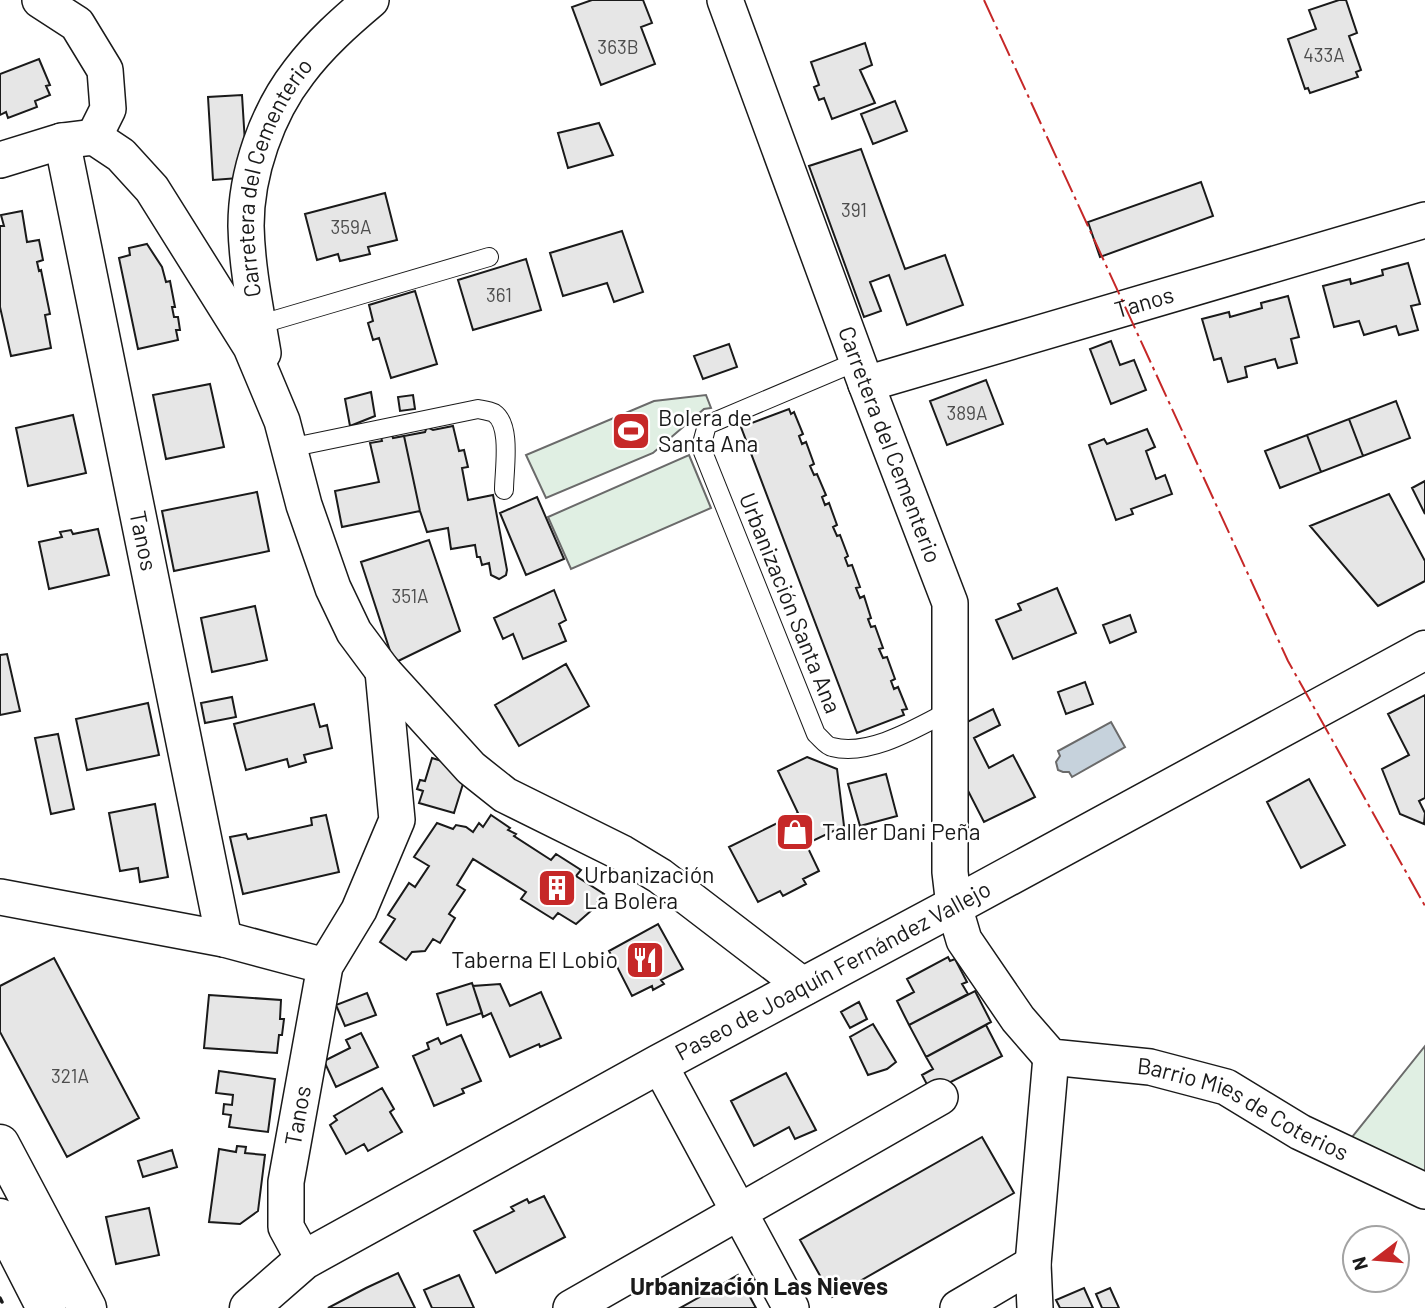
<svg xmlns="http://www.w3.org/2000/svg" width="1425" height="1308" font-family="Barlow,sans-serif">
<style>
.green{fill:#e0efe3;stroke:#6a6a6a;stroke-width:2}
.water{fill:#c6d2dc;stroke:#6a6a6a;stroke-width:2}
.building{fill:#e6e6e6;stroke:#1a1a1a;stroke-width:2}
.lines{fill:none;stroke-linecap:round;stroke-linejoin:round}
.service-casing{stroke:#1a1a1a;stroke-width:20}
.minor-casing{stroke:#1a1a1a;stroke-width:38}
.tertiary-casing{stroke:#1a1a1a;stroke-width:41}
.primary-casing{stroke:#1a1a1a;stroke-width:41}
.service{stroke:#fff;stroke-width:18}
.minor{stroke:#fff;stroke-width:35}
.tertiary{stroke:#fff;stroke-width:38}
.primary{stroke:#fff;stroke-width:38}
.wall{stroke:#1a1a1a;stroke-width:3.5}
.power{stroke:#c62828;stroke-width:2;stroke-dasharray:24 5 3.5 5;stroke-linecap:butt}
.labels{text-anchor:middle;stroke-width:5;stroke-linejoin:round;paint-order:stroke}
.number-label{font-size:19px;fill:#4d4d4d}
.street-label{font-size:23px;fill:#1a1a1a;stroke:#fff}
.poi-label{font-size:23px;fill:#1a1a1a;stroke:#fff;text-anchor:start}
.neighbourhood-label{font-size:24px;font-weight:bold;fill:#1a1a1a;stroke:#fff}
</style>
<rect width="100%" height="100%" fill="#fff"/>
<path class="green" d="M706 395 711 408 704 409 653 453 546 498 526 455 654 401Z
M689 455 711 508 571 569 548 517Z
M1425 1046V1191L1341 1151Z"/>
<path class="water" d="M1111 722 1125 747 1072 777 1069 772H1063L1058 770 1056 762 1060 756 1058 751Z"/>
<path class="building" d="M643 0 652 23 641 27 655 64 601 85 572 7 592 0Z
M1339 0H1346L1357 33 1349 36 1361 70 1356 72 1358 77 1310 93 1308 88 1305 89 1288 39 1316 29 1309 10Z
M865 43 872 65 860 70 875 103 832 119 824 98 819 100 814 87 819 85 811 62Z
M39 59 50 85 46 86 50 95 35 101 37 107 8 118 6 112 0 115V74Z
M242 95 246 159 239 178 213 180 208 97Z
M895 101 907 131 873 144 861 114Z
M599 123 613 155 568 168 558 133Z
M861 149 905 269 945 255 963 305 907 325 889 275 870 282 881 311 864 317 809 166Z
M1201 182 1213 216 1100 257 1088 222Z
M385 193 397 240 368 247 370 254 340 261 338 254 317 260 305 214Z
M22 211 27 242 39 240 43 260 37 262 39 271 41 270 50 314 45 315 51 348 11 356 0 307V226H4L1 215Z
M622 231 643 292 614 302 607 283 563 296 550 253Z
M147 244 162 267 166 282 170 281 175 307H172L174 317H178L180 330H176L178 340 138 349 119 258 130 255 129 248Z
M526 259 541 310 473 330 458 280Z
M1408 263 1420 304 1411 306 1418 330 1399 335 1396 326 1364 335 1359 321 1334 327 1323 286 1350 279 1351 284 1383 275 1382 270Z
M415 291 437 364 391 378 379 338 373 340 368 323 373 321 369 305Z
M1288 296 1299 337 1291 339 1297 363 1278 368 1275 359 1245 367 1247 377 1228 382 1221 358 1214 360 1202 319 1229 312 1230 317 1262 308 1261 303Z
M1111 341 1120 365 1134 360 1146 390 1111 404 1090 349Z
M729 344 737 367 703 379 694 356Z
M986 380 1003 424 947 445 930 401Z
M210 384 224 447 166 459 153 395Z
M371 392 375 416 350 426 345 399Z
M413 395 415 409 400 411 398 397Z
M1396 401 1410 438 1363 456 1349 419Z
M789 409 791 414 794 412 803 434 799 436 802 444 806 442 814 464 810 466 814 475 817 474 826 495 822 497 825 505 829 503 837 525 833 527 837 536 840 535 848 556 845 558 848 566 852 565 860 587 856 588 860 598 864 596 871 618 868 619 871 627 875 626 883 648 879 649 883 658 887 657 895 679 891 681 894 689 898 687 907 709 902 710 904 715 857 733 741 427Z
M73 415 86 473 28 486 16 428Z
M1349 419 1363 456 1321 472 1307 435Z
M453 426 459 451 464 450 468 467 462 468 468 500 493 495 507 570 506 575 499 579 491 575 489 563 482 565 480 557H477L475 545 451 549 448 528 427 532 420 511 404 436 425 432 427 427 433 430Z
M1147 429 1155 447 1146 451 1156 479 1165 475 1172 494 1131 509 1133 514 1116 520 1089 445 1104 439 1107 444Z
M392 435 393 438 404 436 420 511 342 527 335 491 379 482 370 443 382 441 381 437Z
M1307 435 1321 472 1280 488 1265 451Z
M1425 481V514L1412 488Z
M257 492 269 551 174 571 162 511Z
M1389 494 1425 561V581L1378 606 1310 526Z
M537 497 564 559 526 575 500 513Z
M98 529 109 575 49 589 39 542 62 537 60 532 71 530 73 534Z
M429 540 460 631 394 663 361 562Z
M1057 588 1076 633 1013 659 996 620 1021 610 1018 604Z
M554 590 566 620 559 624 566 641 523 659 513 634 503 639 494 618Z
M255 606 267 660 212 672 201 618Z
M1130 615 1136 632 1110 643 1103 625Z
M7 654 20 711 0 715V655Z
M566 664 589 706 519 746 495 705Z
M1085 682 1093 704 1066 714 1058 692Z
M1425 695V798L1419 801 1425 813 1424 824 1400 814 1382 769 1409 755 1388 714Z
M232 697 236 717 205 723 201 703Z
M148 703 159 755 87 770 76 719Z
M314 704 320 727 327 725 332 748 304 755 306 762 289 767 287 759 246 770 234 724Z
M993 709 1000 725 974 738 989 768 1013 755 1035 797 984 822 963 781V724Z
M58 734 74 809 51 814 35 738Z
M807 757 837 769 844 826 806 844 819 871 803 879 806 884 783 896 780 891 758 902 729 847 798 813 778 771Z
M432 758 455 765 466 774 454 813 419 803 423 791 417 789 420 780 425 781Z
M886 774 897 816 860 826 848 784Z
M1309 779 1345 845 1301 868 1267 802Z
M155 804 168 877 140 882 138 868 120 871 109 813Z
M326 815 339 872 243 894 230 837 246 834 248 839 312 825 311 818Z
M491 815 510 828 508 830 516 834 514 836 551 860 556 854 581 870 576 876 604 894 598 901 601 902 576 924 558 913 553 919 521 899 526 892 473 859 457 885 465 890 449 914 455 918 440 943 433 939 425 951 412 952 406 960 380 942 395 919 388 915 409 883 415 887 429 866 414 857 437 823 453 829 456 825 466 827 473 832 479 823 483 827Z
M658 924 683 969 661 980 664 984 653 990 652 986 632 996 609 951Z
M948 957 950 961 955 959 967 982 962 984 968 994 909 1025 897 1001 914 992 907 979Z
M54 958 139 1118 67 1157 0 1032V986Z
M472 983 482 1013 447 1025 437 994Z
M500 984 510 1006 541 992 561 1038 540 1047 539 1044 510 1057 491 1013 483 1017 473 986Z
M975 991 991 1022 926 1057 909 1025Z
M367 993 376 1015 345 1026 336 1005Z
M209 995 281 1000 280 1019H284L282 1035H279L277 1053 204 1048Z
M859 1002 867 1019 850 1028 841 1012Z
M873 1024 896 1062 887 1069 868 1075 850 1037Z
M986 1025 1002 1056 931 1092 922 1075 933 1069 926 1057Z
M361 1033 378 1067 336 1087 324 1061 350 1048 346 1040Z
M461 1035 481 1081 462 1089 464 1093 434 1106 413 1056 429 1049 427 1043 438 1038 441 1044Z
M219 1071 275 1079 268 1132 229 1127 231 1115 223 1114 224 1104 232 1105 233 1095 216 1093Z
M786 1073 816 1130 795 1139 789 1127 754 1146 731 1101Z
M382 1088 394 1109 390 1112 402 1132 368 1151 364 1144 346 1154 330 1125 337 1120 334 1116Z
M982 1137 1014 1193 832 1297 800 1240Z
M237 1146 246 1147 245 1153 265 1155 258 1211 240 1224 209 1222 219 1149 236 1152Z
M172 1150 177 1167 143 1177 138 1161Z
M544 1196 565 1237 496 1273 474 1231 514 1211 511 1207 527 1199 529 1203Z
M149 1208 159 1255 116 1264 106 1217Z
M398 1273 415 1308H328L366 1288Z
M459 1275 474 1308H432L424 1290Z
M738 1275 756 1308H680L714 1289Z
M1084 1288 1093 1308H1060L1056 1300Z
M1110 1288 1119 1308H1102L1096 1294Z"/>
<g class="lines">
<g class="service-casing">
<path id="service" d="M258 325 489 257
M858 361 707 425 701 447 816 734C821 738 826 746 832 747 870 757 918 727 951 710
M289 448 478 409C483 410 490 411 494 413 512 425 504 470 504 490"/>
</g>
<g class="minor-casing">
<g id="minor">
<path d="M40 0 77 24 105 70 108 109 94 137"/>
<path id="s1" d="M725 0 866 384 950 603V872L954 906 964 940 1018 1019 1051 1057 1150 1067 1226 1087 1300 1132 1425 1191"/>
<path id="s2" d="M62 141 224 939"/>
<path d="M0 160 62 141 94 137 121 155 152 189 251 347 282 421 304 505 333 588 354 632 383 671 471 768 505 795 622 853 660 876 805 987"/>
<path id="s3" d="M263 353C256 311 247 269 246 226 246 173 267 113 299 72 320 44 345 22 371 0"/>
<path id="s4" d="M866 384 1425 220"/>
<path d="M0 897 224 939 325 966"/>
<path d="M659 1064 791 1308"/>
<path id="s5" d="M304 1260 286 1227V1182L325 966 359 910 397 820 383 671"/>
<path d="M571 1308 940 1097"/>
<path d="M958 1308 1033 1264"/>
<path d="M1035 1308 1033 1264 1051 1057"/>
</g>
</g>
<g class="tertiary-casing">
<g id="tertiary">
<path id="s6" d="M249 1308 304 1260 659 1064 954 906 1425 650"/>
</g>
</g>
<g class="primary-casing">
<path id="primary" d="M0 1144 87 1308
M0 1218 46 1308"/>
</g>
<use href="#service" class="service"/>
<use href="#minor" class="minor"/>
<use href="#tertiary" class="tertiary"/>
<use href="#primary" class="primary"/>
<path class="wall" d="M0 1298 2 1302"/>
<path class="power" d="M984 0 1288 661 1425 906"/>
</g>
<defs>
<g id="stadium-square" transform="scale(2.0125)"><rect x="-9" y="-9" width="18" height="18" rx="4" fill="#c62828" stroke="#fff"/><path d="M0-5a6.5 5 0 1 0 0 10a6.5 5 0 1 0 0-10ZM-3.5-1.8h7v3.6h-7Z" fill="#fff"/></g>
<g id="shop-square" transform="scale(2.0125)"><rect x="-9" y="-9" width="18" height="18" rx="4" fill="#c62828" stroke="#fff"/><path d="M-5-2.5h2.3a2.7 3.5 0 0 1 5.4 0H5L5.5 6h-11ZM-1.5-2.5h3a1.5 2.3 0 0 0-3 0Z" fill="#fff"/></g>
<g id="building-square" transform="scale(2.0125)"><rect x="-9" y="-9" width="18" height="18" rx="4" fill="#c62828" stroke="#fff"/><path d="M-4-6H4V6H1V3H-1V6H-4ZM-2.5-4.3h1.7v1.8h-1.7ZM.8-4.3h1.7v1.8H.8ZM-2.5-1h1.7V.8h-1.7ZM.8-1h1.7V.8H.8Z" fill="#fff"/></g>
<g id="restaurant-square" transform="scale(2.0125)"><rect x="-9" y="-9" width="18" height="18" rx="4" fill="#c62828" stroke="#fff"/><path d="M-5-6h1v4h1v-4h1v4h1v-4h1v5L-1.5 .5V6h-2V.5L-5-1ZM5-6V6H3V1.5H1.5Q1.5-4 5-6Z" fill="#fff"/></g>
</defs>
<g fill-rule="evenodd">
<use href="#stadium-square" x="631" y="431"/>
<use href="#shop-square" x="795" y="832"/>
<use href="#building-square" x="557" y="888"/>
<use href="#restaurant-square" x="645" y="960"/>
</g>
<g class="labels">
<g class="number-label">
<text x="618" y="54">363B</text>
<text x="1324" y="62">433A</text>
<text x="854" y="217">391</text>
<text x="351" y="234">359A</text>
<text x="499" y="302">361</text>
<text x="967" y="420">389A</text>
<text x="410" y="603">351A</text>
<text x="70" y="1083">321A</text>
</g>
<g class="street-label">
<text dy="8" stroke="none"><textPath href="#s3" startOffset="182">Carretera del Cementerio</textPath></text>
<text dy="8" stroke="none"><textPath href="#s4" startOffset="290">Tanos</textPath></text>
<text dy="8" stroke="none"><textPath href="#s1" startOffset="474">Carretera del Cementerio</textPath></text>
<text dy="8" stroke="none"><textPath href="#s2" startOffset="408">Tanos</textPath></text>
<text transform="translate(790 603) rotate(68)" y="8">Urbanización Santa Ana</text>
<text dy="8" stroke="none"><textPath href="#s6" startOffset="676">Paseo de Joaquín Fernández Vallejo</textPath></text>
<text dy="8" stroke="none"><textPath href="#s1" startOffset="1330">Barrio Mies de Coterios</textPath></text>
<text dy="8" stroke="none"><textPath href="#s5" startOffset="150">Tanos</textPath></text>
</g>
<g class="poi-label">
<text x="658" y="426">Bolera de<tspan x="658" dy="26">Santa Ana</tspan></text>
<text x="822" y="840">Taller Dani Peña</text>
<text x="584" y="883">Urbanización<tspan x="584" dy="26">La Bolera</tspan></text>
<text x="618" y="968" text-anchor="end">Taberna El Lobio</text>
</g>
<g class="neighbourhood-label">
<text x="759" y="1295">Urbanización Las Nieves</text>
</g>
</g>
<g transform="translate(1376 1259) rotate(254)"><circle r="33" fill="#ffffff" stroke="#a3a3a3" stroke-width="2"/>
<path d="M0-5L12 26L0 18L-12 26Z" fill="#c62828"/>
<text y="-10" font-size="19" font-weight="bold" text-anchor="middle" fill="#1a1a1a">N</text>
</g>
</svg>
